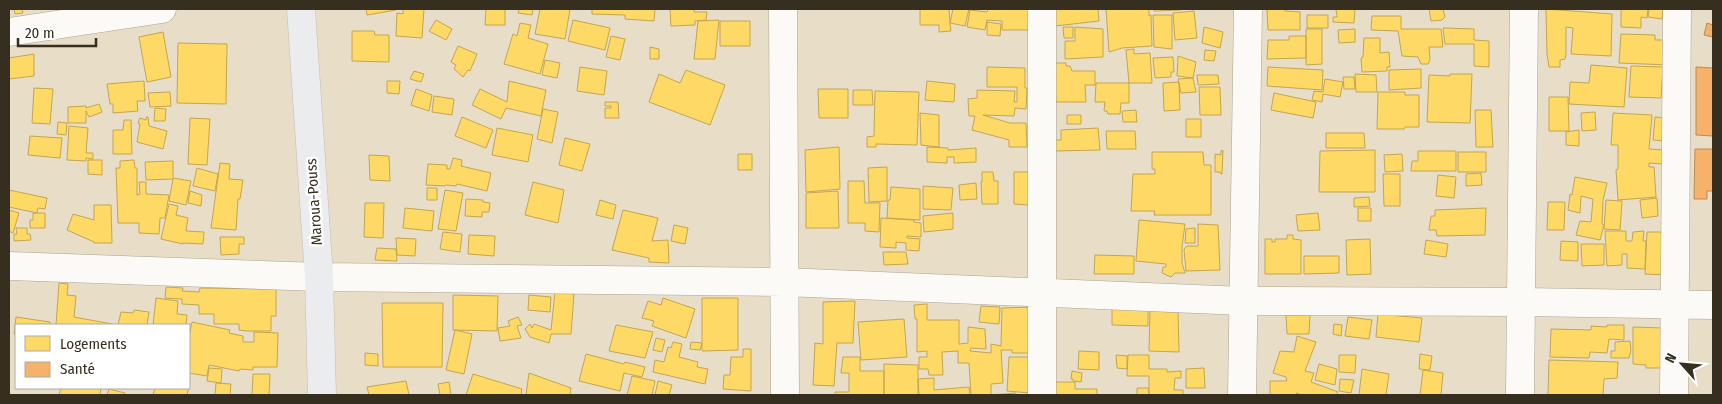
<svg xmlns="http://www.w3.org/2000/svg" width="1722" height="404" font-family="'Fira Sans Condensed',sans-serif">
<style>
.homes{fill:#ffd966;stroke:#c3a650}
.health{fill:#f6b26b;stroke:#bc8a54}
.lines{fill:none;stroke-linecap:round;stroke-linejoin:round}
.minor-casing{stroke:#aca392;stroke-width:29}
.major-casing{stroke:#c3beb2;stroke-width:29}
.minor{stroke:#fcfaf7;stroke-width:28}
.major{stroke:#ebecee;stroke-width:28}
.labels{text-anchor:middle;stroke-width:5;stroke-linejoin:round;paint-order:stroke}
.street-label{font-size:15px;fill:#362e1e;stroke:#fff}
</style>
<rect width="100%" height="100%" fill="#e8ddc7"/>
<path class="homes" d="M14 9H22L23 13 15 14Z
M366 9H395L396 10 367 15Z
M403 9H424L422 38 396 36 397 13 403 14Z
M486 9H505V25H485Z
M519 9H533L532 15 518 13Z
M540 9H570L565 39 535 34Z
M592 9H655L654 21 625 19V15L592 14Z
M670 9H694V12H707L706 20 695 21V25L671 26Z
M920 9H951H949L950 24 951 31 939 32V25H920Z
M953 9H969L965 26 950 23Z
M985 9H1029V30H1002V21L987 20 985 30 967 27 970 10 987 12 988 9Z
M1055 9H1098L1099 21 1055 26Z
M1106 9H1149V16L1151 15 1152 46 1122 48 1109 52Z
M1154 9H1181V10L1154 11Z
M1267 9H1285V11L1300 12V30H1268Z
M1336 9H1355L1354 23 1333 22V17H1337Z
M1426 9H1455H1443L1445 17 1442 20 1431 21 1429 9Z
M1546 9 1612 14 1611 56 1571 54 1573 28 1566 27V54L1565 59 1560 60V67H1549L1547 54Z
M1621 9H1648L1647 18 1641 17V28L1621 27Z
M1649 9H1663L1662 19 1648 17Z
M1194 11 1197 38 1175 40 1173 13Z
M1153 15H1172V49L1154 47Z
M1307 15H1328V28H1307Z
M1372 16H1401V29H1441L1443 47H1429L1430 60 1428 64H1421L1418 57 1402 56 1398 31 1371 30Z
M436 20 452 29 446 40 429 31Z
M573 20 610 28 605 50 568 41Z
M719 20 715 59H694L698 21Z
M720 21H750V46H720Z
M987 22 1001 24 1000 36 987 35Z
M520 23 531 25 528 38 548 44 540 74 504 64 513 34 517 36Z
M1063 27H1073V38H1064Z
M1075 27 1103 29V57L1065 59V41H1075Z
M1204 27 1223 32 1220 48 1202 43Z
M1443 28 1474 29V40L1489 41V67L1474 66V44H1445Z
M1306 29H1322V64L1306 65Z
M1355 29V42L1339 43 1338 30Z
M352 31H374L375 35H389V62L352 61Z
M163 32 171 77 147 82 139 37Z
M1621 34 1655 35V40H1664L1669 65 1619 63Z
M611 36 625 39 620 60 606 57Z
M1289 36H1306V58L1267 59 1268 40H1289Z
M1364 38H1380V53L1389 52 1390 67H1387V71L1362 72 1361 58 1363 57Z
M178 43 227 44 226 104 177 103Z
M458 46 477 54 470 71 468 70 463 77 454 69 456 65 451 62Z
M650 47 659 49V59H650Z
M1134 49V54L1150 53 1152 83H1129L1126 50Z
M1205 50 1216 51 1214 61 1204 60Z
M34 54V76L9 79V58Z
M1178 56 1196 62 1193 78 1177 76Z
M1173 57 1174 72H1171V77L1155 78 1153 58Z
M545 60 560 63 557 78 542 75Z
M1054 63H1066V66H1070L1072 71H1095V85H1085L1086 102H1056Z
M1591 65 1627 68 1624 107 1569 104 1570 82 1589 83Z
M1631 66 1663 67 1661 98 1629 97Z
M580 67 607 71 604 95 577 91Z
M987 67 1025 68V88H1027L1026 109 1015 108 1014 116 983 115 1010 123H1026L1027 147H1009V140L972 130 975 116H969L968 99 977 98V90L1015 91 1014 102H1017V87H987Z
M1268 67 1323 70 1322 90 1267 86Z
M1421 69V88L1389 90V70Z
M686 70 725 85 710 125 649 102 659 74 680 83Z
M414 71 424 74 421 82 410 79Z
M1355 74 1376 75 1377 92H1356Z
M1450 74H1472L1470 123 1427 122 1429 75 1450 76Z
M1197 75H1218L1219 84 1198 85Z
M1343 77H1354L1355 89H1344Z
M1193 78 1196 92 1181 93 1178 79Z
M1325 79 1343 82 1340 97 1323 94 1322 102 1312 100 1314 91 1323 92Z
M144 81 145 101H137L138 111 113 113V104H110L107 84Z
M387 81H400L399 94 387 93Z
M509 81 546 90 541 116 506 108 501 119 472 105 480 89 507 102Z
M927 81 955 84 954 102 925 100Z
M1179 82 1180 110 1164 111 1163 83Z
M1096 83H1129V103H1121L1120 114H1108L1107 111H1104L1105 102H1095Z
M1199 87H1220L1221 115H1200Z
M34 88 53 89 50 124 32 123Z
M416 89 432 95 429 111 411 105Z
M818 89H848V118H819Z
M853 90H872L873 105H853Z
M875 91 919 92 917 145 876 144V147H867V137L874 136Z
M170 92 171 106 150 107 148 93Z
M1378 92H1405V95H1419V127H1405L1404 129H1377Z
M1274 93 1316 102 1313 118 1271 110Z
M434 96 454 99 452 115 432 112Z
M1549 97H1568L1569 131H1549Z
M605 102H618L619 118H605V108H611V106H605Z
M99 104 102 112 89 117 86 111V123H68V107L86 106V108Z
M155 108 166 109 165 121H154Z
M543 109 558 112 552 143 537 139Z
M1136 110 1137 122H1123L1122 111Z
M1475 110H1491L1493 147H1476Z
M1595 112 1596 130 1582 131 1581 113Z
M920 113 939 115V147L921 145Z
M1613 113 1652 115 1649 149 1663 150 1662 164 1649 163V167H1654L1656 197 1618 200 1616 170 1618 169V145H1611Z
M1067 115H1081V124H1067Z
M146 117H148L149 126 167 131 163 149 137 142 140 124 138 123 140 118 146 120Z
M462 117 493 130 486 148 455 136Z
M1655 117 1665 118 1664 141 1653 140Z
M190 118 210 119 207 165 188 164Z
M1186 119H1201V137H1186Z
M124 120H131L132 154H113V130H123Z
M58 122 67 123 66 135 57 134Z
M69 126 88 128 86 153H93V159L86 158V161L67 160Z
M497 128 533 135 528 162 492 155Z
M1098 128 1100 150 1054 151V140H1061V130Z
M1579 130V146L1566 145V132Z
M1106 131H1135L1136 149H1107Z
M1326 133H1364L1365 148H1326Z
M30 136 62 138 60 158 28 155Z
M565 138 590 144 582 171 559 165Z
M839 147 840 189 806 192 805 150Z
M927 147 948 148V150L976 148V162L954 163V157H947V163L927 162Z
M1223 150 1222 174H1221L1220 172H1215V154L1221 155V151Z
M1375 150V192H1319L1320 151Z
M1418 151H1456V171H1411L1412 161H1418Z
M1152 152H1203L1204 165H1211V215H1154L1155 211H1131L1133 174H1155V169H1152Z
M1458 152H1486V172H1458Z
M738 154H752V170H738Z
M1402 154 1403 171 1385 172 1384 155Z
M369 155 389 156 390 181 370 180Z
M453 158 462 160 461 166 491 173 487 191 457 184 456 186 446 185 445 186 426 185 428 164 447 165V169H450Z
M88 160H102V175L88 174Z
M134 160 135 168H137V195L140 194 139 182H146V194L169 195 165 218H160L159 234 139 233V223H118L116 168H120V161Z
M173 161V178L191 181 186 205 169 201 173 179 146 180 145 162Z
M220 163 230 164 229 179 243 180 240 199H238L236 230 211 228Z
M887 167V201L869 202 868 168Z
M197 168 218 174 215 191 193 186Z
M982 172H993L994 181H998V204H982L981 182H982Z
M1014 172H1029V205L1014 204Z
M1481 173 1482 185 1466 186V174Z
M1383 174H1400V206H1384Z
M1438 175 1456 177 1454 198 1436 196Z
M1575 177 1607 183 1603 200 1602 224 1604 225 1600 240 1576 235 1580 221 1591 222 1593 199 1581 196 1580 213 1568 210 1570 194 1572 195Z
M848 181H864L865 203H880L879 232 865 231V223H848Z
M533 182 564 190 558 223 525 215Z
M976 183 977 199 960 200 959 185Z
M923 186 953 188 951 210 923 209Z
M891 187 920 189V220L887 218 888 200H890Z
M427 188H437V200H427Z
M9 190 47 198 45 209 38 208 37 213 9 207Z
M445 190 463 193 456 231 438 229Z
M190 191 202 195 201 206 188 203Z
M838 191 839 228H806V193Z
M1369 197 1370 206 1354 207V198Z
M1657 198 1658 216 1642 218 1640 200Z
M466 199 483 200V202L490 203 489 212H482V217L465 216Z
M600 200 616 205 613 219 596 215Z
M1606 200 1622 201 1620 230 1604 229Z
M1548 202H1565L1564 230H1547Z
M365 203H384L383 238 364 237Z
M169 204 178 206 176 215 188 218 186 231 204 232 203 244 183 243V244L161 239Z
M94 205H111L112 243H94V242L67 230 73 214 94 220Z
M405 208 434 211 432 231 403 228Z
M1358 208H1371V221H1358Z
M1486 208 1485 235 1437 236 1436 230H1429L1431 216H1435V210Z
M9 210 19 213 13 233 9 231Z
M623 210 658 218 652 241 668 240 669 263 649 262V258L612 250Z
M33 213H45V228H30V220H33Z
M953 213V229L924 232 923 216Z
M1318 213 1320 230 1298 231 1296 215Z
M881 218 914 220V222L921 223V237L907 236V238L920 239 919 251 906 250V243L896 242V248L880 247Z
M1139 220 1185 224 1182 247V263L1185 273H1175L1171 277 1162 273 1163 267H1166V264L1136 261Z
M1198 224 1218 225 1220 270 1186 271 1184 249 1187 246H1198Z
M674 225 688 228 685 244 671 241Z
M16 228H27V234H30L31 240 14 241V234H17Z
M1195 228V243H1185L1186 229Z
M1605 231H1626V241H1632L1633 232 1644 231 1643 241H1646L1645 269 1627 268V254H1622V265L1607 266Z
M443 232 462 234 460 252 440 249Z
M1647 232H1668L1666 275 1645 274Z
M469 235 495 236 494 256 468 254Z
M1287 235H1293V239L1301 240V274H1265V239H1272V242H1275V239H1287Z
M220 237H244V244H239V254L221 255Z
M396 238 416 239 415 256 397 255Z
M1370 239 1371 274 1347 275 1346 240Z
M1426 240 1448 244 1446 257 1424 254Z
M1561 241 1578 242V261L1560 260Z
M1581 244H1604V265L1582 266Z
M377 248 396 249 397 261 375 260Z
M883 252H906L908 264 884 265Z
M1095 255 1134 256V274H1094Z
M1304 256H1339V273L1304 274Z
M59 283 68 284 67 295 76 296 74 317 112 324V325H56Z
M166 287 183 288 182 291 199 292 200 288 276 289V316H271V331H246L239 330V324H214V314H199V305L182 304V299L165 298Z
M555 292 574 294 571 334H551L549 343 530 337 525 329 530 324 532 328 534 324 551 330Z
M453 295 498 296 497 331 453 330Z
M529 295 551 297 550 312 528 310Z
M156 298 178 301 177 314 187 315 186 325H153Z
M663 298 695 309 686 338 652 326 654 321 642 318 648 301 661 305Z
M702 298H738V350L702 351Z
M855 301 853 343H837L834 386 813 385 815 343 823 344V302Z
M382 303H443L442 367H383Z
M927 304V320H959V344L968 343V327L985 329 986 349 971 348 970 351 991 353V344L1001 346 1002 308 1032 307 1033 353H1012V350H1001L1003 383 991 384V395L1016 393V395H971L969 363H958V351L942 352 943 375H929L928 369H919V357H927V351L917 352V319H915L914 305Z
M1112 305 1148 306V326L1112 325Z
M981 306 1000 307 999 324 979 322Z
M134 310 149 312 147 325H118L121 312 133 313Z
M1150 311 1178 312 1179 352 1149 351Z
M1378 314 1422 318 1419 342 1376 337Z
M1286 315H1310L1309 334H1287Z
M16 317 50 322V325H16V334H14Z
M518 317 522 325 517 326 521 338 500 341 498 328 510 326 508 321Z
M1348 317 1372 320 1369 339 1345 336Z
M904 319 907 357 861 360 858 322Z
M192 322 230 330 229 333 243 336V342H254V332L278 333 277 367H253V370L240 369 239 371 209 365 207 376 189 373V337Z
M1334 324 1342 325 1341 336 1333 334Z
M616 325 653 332 645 358 609 351Z
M1607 325H1624V340L1609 339 1607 353 1590 352 1589 358 1550 357 1551 329 1591 330V326L1607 327Z
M1633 327 1663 328 1661 368H1646V365L1633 364Z
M455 330 472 334 464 374 446 370Z
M1297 336 1316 342 1305 371 1314 373 1311 382 1338 392 1336 395H1302L1296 393 1299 395H1270V381H1287L1286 377 1273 373 1280 351 1294 352Z
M656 338 665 340 662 352 653 350Z
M1630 341 1631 350 1629 358H1611V351H1615V342Z
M673 342 682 344 679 357 698 362 697 367 708 369 705 384 653 372 655 360 664 362 668 347 671 348Z
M691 342 702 343 700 350 690 349Z
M743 349H751V391L723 389 724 375H730L731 357H743Z
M1079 351 1099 352V370L1078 369Z
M365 353 378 354V366L365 365Z
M586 354 624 364 625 362 645 367 642 377 624 373 620 391 579 381Z
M1420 354 1432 356 1430 370 1419 369Z
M1116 355 1127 356V369L1117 368Z
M1128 355H1149V369H1167V372L1181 371V378H1175L1174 390H1183V395H1149V376H1127Z
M1339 355H1356L1355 373 1339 372Z
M843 357H860V371H884V395H835V392H849V373H841Z
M1009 357H1033L1030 393 1007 391Z
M1549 360 1618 362 1617 378 1604 379 1603 395H1548Z
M884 364 918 365V395H884Z
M1319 364 1337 369 1335 385 1315 380Z
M209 368 222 369 221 383 207 381Z
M1204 368 1205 388H1186V369Z
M1362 369 1389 374 1386 395H1359Z
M1423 370 1443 373 1441 395H1420Z
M1072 371 1082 373 1081 382 1073 381V379H1071Z
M529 373 571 388 570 395H526Z
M253 374H270L269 395H252Z
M473 374 522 389 521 395H466Z
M632 376 655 381 652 395H627Z
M934 378V390L969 387 970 395H919L918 379Z
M1340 379 1354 380 1351 393 1339 391Z
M406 381 409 395H369L367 387Z
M658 381 672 385 669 395H655Z
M189 382H190L187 395H153L155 388H189Z
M449 382 451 395H440L438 384Z
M1054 382H1075V389H1097V395H1054Z
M216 383 231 384 230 395H215Z
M61 388H101L100 395H59Z
M1137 388H1148L1149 395H1137Z
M109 389 125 393 124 395H107Z"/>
<path class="health" d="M1707 23 1713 25V37L1704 35Z
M1696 67 1713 68V136L1696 135Z
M1695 149H1713V191H1707V199H1694Z"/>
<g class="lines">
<g class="minor-casing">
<path id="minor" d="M783 9 785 395
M9 32 162 9
M9 266 319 277 785 282 1243 301 1521 302 1713 305
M1042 395V9
M1242 395 1248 9
M1520 395 1524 9
M1674 395 1677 9"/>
</g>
<g class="major-casing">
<path id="major" d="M301 9 319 277 322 395"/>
</g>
<use href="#minor" class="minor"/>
<use href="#major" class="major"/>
</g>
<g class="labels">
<g class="street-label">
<text transform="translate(314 202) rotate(-94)" y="5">Maroua-Pouss</text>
</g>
</g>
<rect width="1722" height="404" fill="none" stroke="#362e1e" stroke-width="20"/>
<rect x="15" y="324" width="175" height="65" fill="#ffffff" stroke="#afaba5"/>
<rect x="25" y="336" width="25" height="15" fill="#ffd966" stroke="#afaba5"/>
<text x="60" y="349" font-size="15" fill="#362e1e">Logements</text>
<rect x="25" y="362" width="25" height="15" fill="#f6b26b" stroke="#afaba5"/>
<text x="60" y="374" font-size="15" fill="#362e1e">Santé</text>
<g transform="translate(1682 364) rotate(297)" stroke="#ffffff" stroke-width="4" paint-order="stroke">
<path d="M0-4L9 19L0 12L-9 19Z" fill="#362e1e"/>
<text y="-8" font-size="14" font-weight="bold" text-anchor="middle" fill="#362e1e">N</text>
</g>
<path d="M18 38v8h78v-8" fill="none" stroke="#362e1e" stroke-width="2.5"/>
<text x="25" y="38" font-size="15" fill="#362e1e" stroke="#ffffff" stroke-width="4" paint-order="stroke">20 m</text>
</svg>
